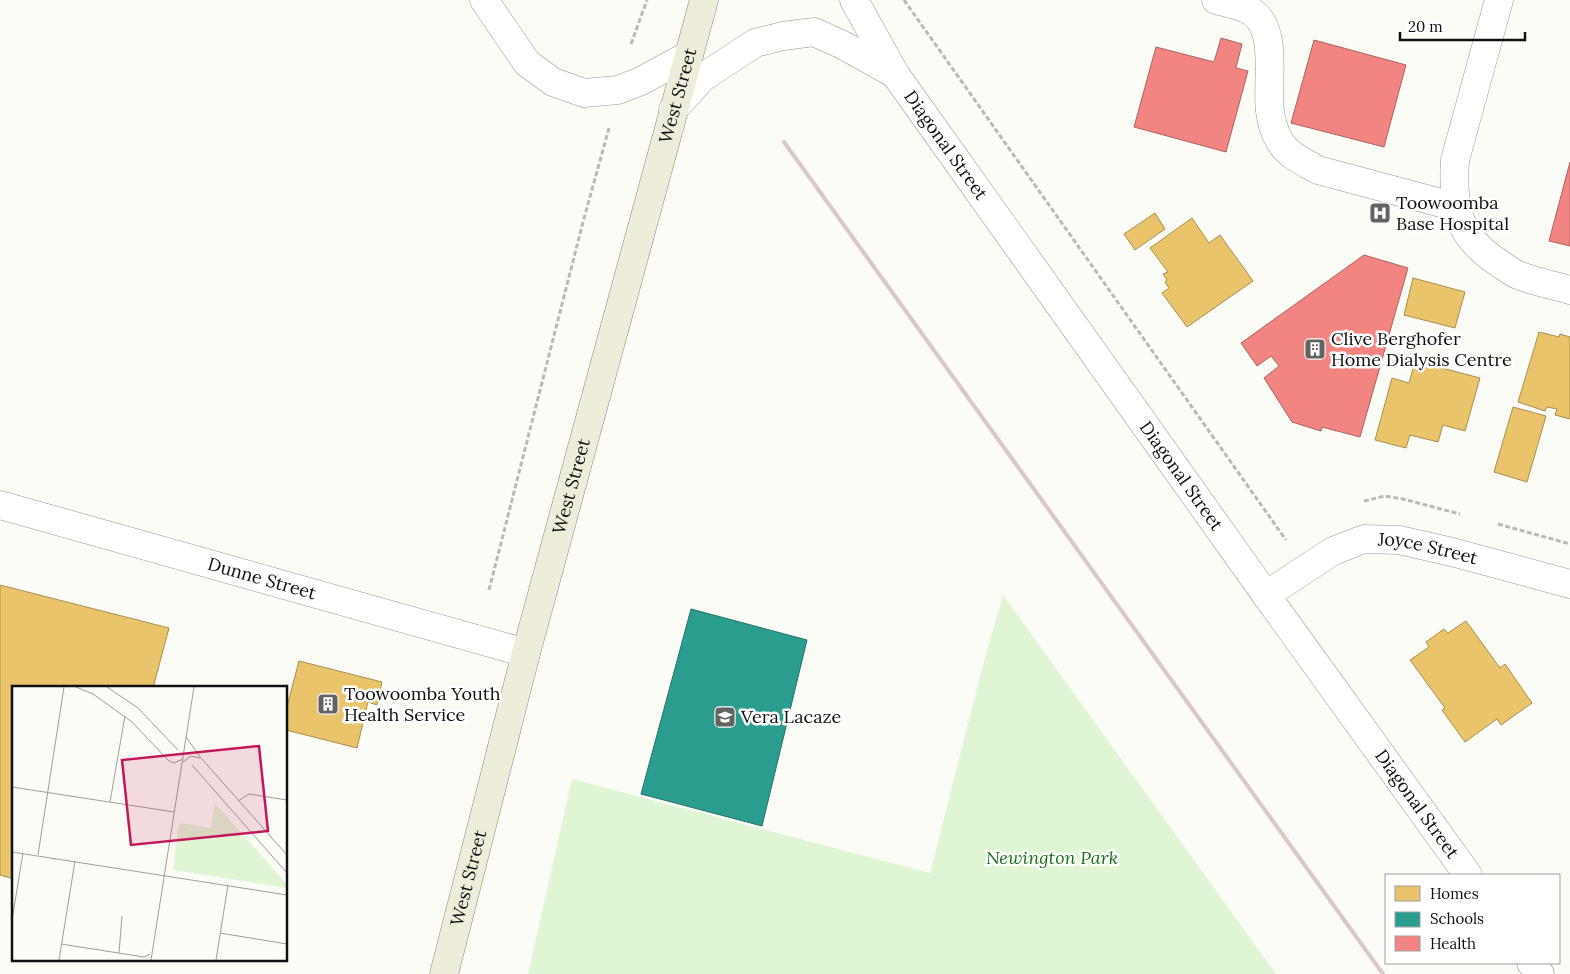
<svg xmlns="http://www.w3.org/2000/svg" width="1570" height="974" font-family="Lora,serif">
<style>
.green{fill:#dff5d3}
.homes{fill:#e9c46a;stroke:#a88e4f}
.schools{fill:#2a9d8f;stroke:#227369}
.health{fill:#f28482;stroke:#ae6160}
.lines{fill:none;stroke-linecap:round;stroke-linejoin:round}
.minor-casing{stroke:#969694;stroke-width:29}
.major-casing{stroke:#848481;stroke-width:29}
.path{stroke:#b9b9b8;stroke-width:3;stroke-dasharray:5 2.5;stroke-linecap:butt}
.minor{stroke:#fffffe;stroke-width:28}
.major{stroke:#eeedda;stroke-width:28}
.rail{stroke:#dac8c4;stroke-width:4}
.labels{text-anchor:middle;stroke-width:5;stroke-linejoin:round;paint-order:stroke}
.street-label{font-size:18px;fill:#101010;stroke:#fff}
.poi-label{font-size:18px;fill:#101010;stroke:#fff;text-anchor:start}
.park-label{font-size:18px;font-style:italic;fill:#187018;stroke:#fff}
.inset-road{fill:none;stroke:#9e9e9a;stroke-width:1}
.view{fill:#c2185b;fill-opacity:0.15;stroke:#c2185b;stroke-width:2.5}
.inset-edge{fill:none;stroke:#101010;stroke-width:2.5}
</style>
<rect width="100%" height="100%" fill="#fcfcf6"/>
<path class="green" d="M1003 595 1276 974H528L572 779 930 873 983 665Z"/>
<path class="homes" d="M1155 213 1165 229 1135 250 1124 234Z
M1192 218 1209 243 1220 235 1253 281 1187 327 1162 293 1169 288 1165 282 1167 280 1163 274 1168 272 1150 248Z
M1413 278 1465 292 1455 328 1404 315Z
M1539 332 1559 337 1560 334 1570 337V419L1555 415 1557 409 1547 407 1545 411 1518 402Z
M1415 361 1480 378 1465 431 1443 425 1438 442 1410 435 1406 448 1375 440 1392 378 1409 383Z
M1513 407 1546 416 1527 482 1494 472Z
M0 585 169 628 153 688H14V879L0 875Z
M1466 621 1500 668 1505 664 1532 703 1501 725 1497 719 1465 742 1442 710 1445 708 1410 660 1429 647 1426 642 1444 629 1448 633Z
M299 661 382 682 377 705 368 702 357 748 286 730V710Z"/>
<path class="schools" d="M691 609 807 640 762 826 641 794Z"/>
<path class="health" d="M1221 38 1242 44 1236 68 1248 71 1226 152 1134 127 1156 47 1214 62Z
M1314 40 1406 65 1384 147 1291 123Z
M1570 162V246L1549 241Z
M1364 255 1408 268 1360 437 1322 427 1321 431 1292 422 1264 378 1279 366 1271 356 1257 366 1241 343Z"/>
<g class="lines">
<g class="minor-casing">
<g id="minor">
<path d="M484 0 527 63 553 82 584 93 618 90 641 81 689 55"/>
<path id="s1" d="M854 0 895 74 1266 595 1468 875"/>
<path d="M1216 0C1227 3 1242 5 1252 12 1279 30 1266 83 1270 111 1271 120 1274 131 1279 140 1287 155 1304 162 1318 170L1456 207"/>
<path d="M1499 0 1455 160C1452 207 1457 236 1499 263 1505 267 1511 272 1518 275 1535 282 1553 285 1570 290"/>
<path d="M673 110 702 78 755 43 783 36 814 32 843 45 895 74"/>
<path id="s2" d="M0 505 526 653"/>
<path id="s3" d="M1266 595 1333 551 1364 539 1399 540 1452 552 1570 584"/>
<path d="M1531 963 1540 974"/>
</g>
</g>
<g class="major-casing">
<g id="major">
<path id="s4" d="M444 974 526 653 704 0"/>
</g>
</g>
<path class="path" d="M904 0 1286 540
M631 44 647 0
M1364 501 1385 496 1403 499 1460 514
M1498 524 1570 544
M489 590 583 222 609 128"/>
<use href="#minor" class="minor"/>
<use href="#major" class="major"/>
<path class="rail" d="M784 142 1383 974"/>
</g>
<defs>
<g id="hospital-square" transform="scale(1.125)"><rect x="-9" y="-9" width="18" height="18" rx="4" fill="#636360" stroke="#fff"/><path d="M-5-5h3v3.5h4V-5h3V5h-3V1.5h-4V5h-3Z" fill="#fff"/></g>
<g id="building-square" transform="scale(1.125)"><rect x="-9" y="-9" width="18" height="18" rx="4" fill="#636360" stroke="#fff"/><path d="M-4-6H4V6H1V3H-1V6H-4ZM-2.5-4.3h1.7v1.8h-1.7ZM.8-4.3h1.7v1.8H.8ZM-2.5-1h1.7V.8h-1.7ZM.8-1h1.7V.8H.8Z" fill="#fff"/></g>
<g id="school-square" transform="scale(1.125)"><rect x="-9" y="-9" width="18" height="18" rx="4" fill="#636360" stroke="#fff"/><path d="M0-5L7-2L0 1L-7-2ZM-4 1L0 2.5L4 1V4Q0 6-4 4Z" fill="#fff"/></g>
</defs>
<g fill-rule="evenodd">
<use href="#hospital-square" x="1380" y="213"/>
<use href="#building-square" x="1315" y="349"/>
<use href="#building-square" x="328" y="704"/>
<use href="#school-square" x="725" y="717"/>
</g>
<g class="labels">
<g class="street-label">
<text dy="6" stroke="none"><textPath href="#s4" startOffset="909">West Street</textPath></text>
<text dy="6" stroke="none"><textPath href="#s1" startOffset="172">Diagonal Street</textPath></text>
<text dy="6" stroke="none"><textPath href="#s1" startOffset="578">Diagonal Street</textPath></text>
<text dy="6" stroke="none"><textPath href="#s4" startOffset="504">West Street</textPath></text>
<text dy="6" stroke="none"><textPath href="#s3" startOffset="178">Joyce Street</textPath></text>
<text dy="6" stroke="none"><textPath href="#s2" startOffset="272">Dunne Street</textPath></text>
<text dy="6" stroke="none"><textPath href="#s1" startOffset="982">Diagonal Street</textPath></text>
<text dy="6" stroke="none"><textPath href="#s4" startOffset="99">West Street</textPath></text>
</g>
<g class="poi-label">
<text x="1396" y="209">Toowoomba<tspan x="1396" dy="21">Base Hospital</tspan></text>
<text x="1331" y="345">Clive Berghofer<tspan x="1331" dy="21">Home Dialysis Centre</tspan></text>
<text x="344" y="700">Toowoomba Youth<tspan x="344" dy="21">Health Service</tspan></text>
<text x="741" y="723">Vera Lacaze</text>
</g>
<g class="park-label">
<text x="1052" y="864">Newington Park</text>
</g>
</g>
<g transform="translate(12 686)">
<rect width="275" height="275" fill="#fcfcf6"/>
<path d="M203 117 275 198V202L161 184 167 137 199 142Z" fill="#dff5d3"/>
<path class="inset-road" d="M64 1 81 8 120 36 157 75 162 77 171 73M95 1 126 22 166 64M174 51 189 72 275 169M171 76 179 70 188 72M180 79 275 187M0 101 162 126M226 115 237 108 275 114M98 116 113 30M0 166 275 209M26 169 52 1M0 234 11 167M208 247 275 258M49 258 132 271 138 268M107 267 110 230M47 274 63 175M139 274 182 1M204 274 216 199"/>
<path class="view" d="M247 60 256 145 119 159 110 74Z"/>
<rect width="275" height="275" class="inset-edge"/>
</g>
<rect x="1385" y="874" width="175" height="90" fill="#ffffff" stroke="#9f9f9f"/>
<rect x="1395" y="886" width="25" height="15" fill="#e9c46a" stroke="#9f9f9f"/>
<text x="1430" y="899" font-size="15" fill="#101010">Homes</text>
<rect x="1395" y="912" width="25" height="15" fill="#2a9d8f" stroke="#9f9f9f"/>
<text x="1430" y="924" font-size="15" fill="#101010">Schools</text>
<rect x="1395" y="936" width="25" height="15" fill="#f28482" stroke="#9f9f9f"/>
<text x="1430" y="949" font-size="15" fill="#101010">Health</text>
<path d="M1400 32v8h125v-8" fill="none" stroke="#101010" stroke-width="2.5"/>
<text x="1408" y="32" font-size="15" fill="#101010" stroke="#ffffff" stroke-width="4" paint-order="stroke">20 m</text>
</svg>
